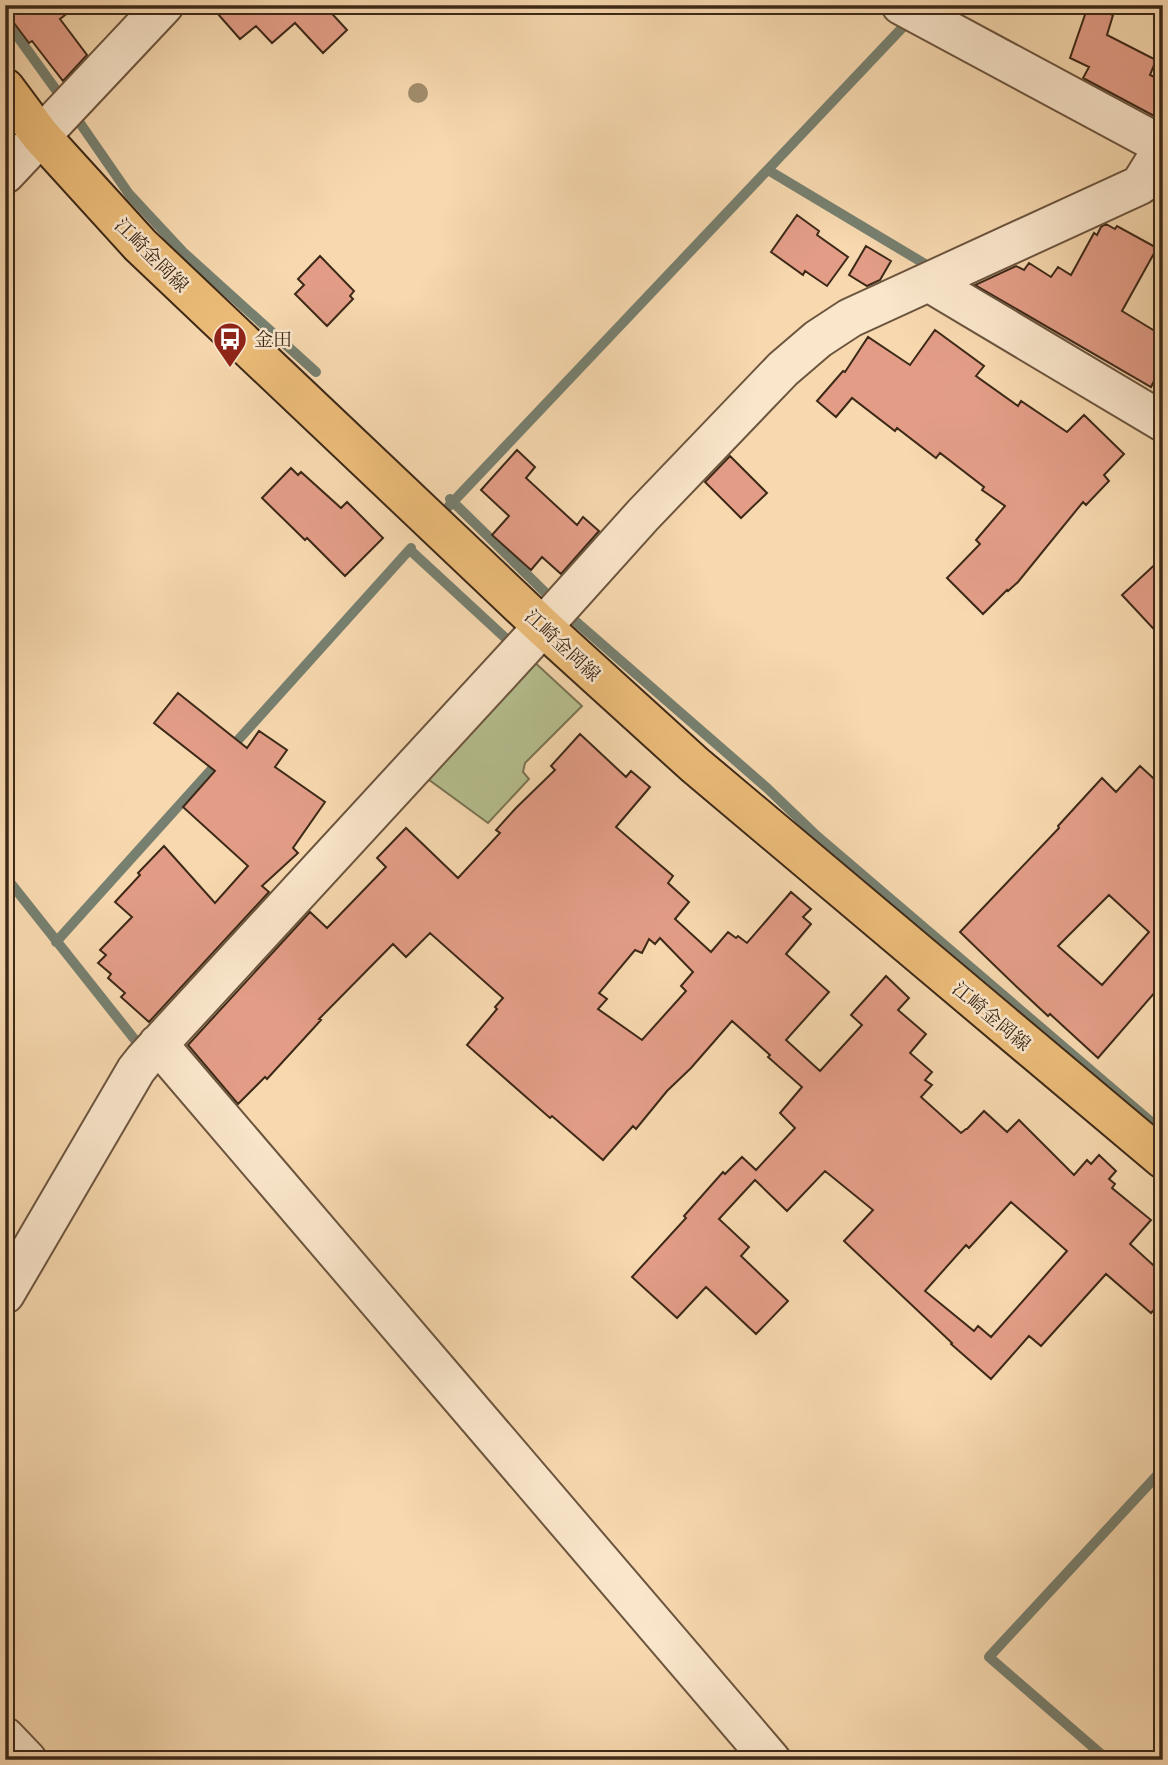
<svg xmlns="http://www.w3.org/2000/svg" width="1168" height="1765" font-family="'Libre Caslon Text','Noto Serif JP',serif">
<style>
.green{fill:#b6c090;stroke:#7a7454;stroke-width:2}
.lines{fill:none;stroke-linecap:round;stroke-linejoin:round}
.stream{stroke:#778070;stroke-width:10}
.building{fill:#e39d87;stroke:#3d2918;stroke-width:2;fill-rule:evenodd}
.minor-casing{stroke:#6c553e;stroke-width:42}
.major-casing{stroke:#3d2918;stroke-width:42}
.minor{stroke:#fae6cb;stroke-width:38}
.major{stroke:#ecbc78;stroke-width:38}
.tree{fill:#a18d6c}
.labels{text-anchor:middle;stroke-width:5;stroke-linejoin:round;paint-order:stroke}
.street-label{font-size:19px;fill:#3d2918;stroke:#fae6cb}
.poi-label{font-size:19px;fill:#3d2918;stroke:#fae6cb;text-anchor:start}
</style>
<rect width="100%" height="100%" fill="#f7d8af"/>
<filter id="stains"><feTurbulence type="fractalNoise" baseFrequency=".00286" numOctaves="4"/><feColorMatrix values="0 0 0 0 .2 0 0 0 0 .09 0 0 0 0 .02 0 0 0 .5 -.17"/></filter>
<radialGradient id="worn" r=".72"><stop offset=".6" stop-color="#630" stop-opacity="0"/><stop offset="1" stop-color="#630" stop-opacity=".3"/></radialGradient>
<path class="green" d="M531 659 582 706 525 763 523 772 529 779 488 823 428 779Z"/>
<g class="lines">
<path class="stream" d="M5 19 64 101
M73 113 129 194 183 252 316 372
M1156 133 1163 113
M768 170 935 270
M450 499 556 603
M449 506 902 28 904 19 902 17
M410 550 514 646
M566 613 767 788 817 836 1163 1132
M230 749 411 548
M5 876 143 1050
M56 942 220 760
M1108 1760 989 1657 1163 1469"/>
</g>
<path class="building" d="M5 5H78L60 19 87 55 63 81 32 41 29 43 5 11Z
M210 5H324L347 30 323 53 295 23 272 43 256 26 240 39Z
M1088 6 1113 15 1107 35 1156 60 1150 75 1163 81V98L1156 117 1083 78 1089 67 1070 58Z
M797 215 819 231 817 235 848 257 827 286 805 271 803 275 771 252Z
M1106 224 1115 229 1117 226 1157 248 1122 311 1163 336V386L1154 381 1151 387 975 285 1016 266 1024 270 1029 263 1051 277 1058 267 1071 275 1094 233 1097 235 1101 227Z
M866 246 891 261 880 280 867 286 849 275Z
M320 256 354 291 350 296 353 299 327 326 295 294 304 285 298 279Z
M935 330 984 366 976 376 1018 406 1021 401 1067 432 1084 415 1124 454 1104 475 1109 481 1086 505 1083 502 1018 582 1008 591 1007 590 983 614 947 578 980 544 976 540 1005 506 982 490 984 487 940 453 936 458 897 428 895 431 852 398 836 417 817 401 843 371 845 372 868 337 910 365Z
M517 450 535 467 526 478 577 525 583 517 599 531 561 574 542 557 531 570 492 535 509 516 481 490Z
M730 456 767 493 741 518 705 482Z
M291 468 298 475 301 472 341 508 347 502 383 538 345 576 307 538 305 540 262 498Z
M1163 557V639L1122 595Z
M178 693 247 748 259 731 287 750 275 767 325 802 293 848 298 853 262 886 269 892 149 1022 121 997 125 993 108 978 111 974 98 963 106 955 100 950 132 917 115 902 140 875 138 873 164 846 215 903 248 866 183 807 215 771 154 723Z
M580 734 626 777 631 771 650 787 616 827 673 876 668 883 689 902 675 919 711 952 728 932 736 938 738 936 747 943 791 892 811 909 803 917 811 924 786 954 829 992 786 1040 820 1071 862 1025 851 1015 886 976 909 998 898 1010 926 1034 910 1053 932 1072 925 1080 932 1085 921 1097 961 1133 966 1129H967L984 1111 1007 1132 1019 1120 1074 1175 1087 1160 1091 1164 1099 1155 1116 1171 1109 1179 1115 1184 1112 1188 1151 1220 1130 1244 1163 1274V1300L1151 1313 1106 1274 1041 1346 1029 1336 991 1379 951 1344 952 1343 844 1241 873 1210 825 1171 787 1211 755 1180 719 1219 749 1247 741 1256 788 1301 756 1334 706 1287 677 1318 632 1277 686 1218 684 1216 723 1172 725 1174 742 1157 756 1170 795 1128 780 1113 802 1087 768 1057 770 1055 732 1021 691 1068 667 1091 636 1129 633 1126 603 1160 552 1116 550 1118 467 1045 497 1009 495 1007 503 998 430 933 406 957 393 944 319 1019 321 1020 267 1079 265 1077 238 1104 188 1045 310 912 327 928 386 867 377 858 406 828 458 878 500 833 496 830 516 808 555 770 551 766ZM660 938 693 972 681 986 686 991 642 1040 598 1009 607 999 599 993 635 950 642 953 649 939 655 944ZM1011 1202 1067 1251 991 1337 978 1326 974 1331 925 1291 966 1245 969 1248Z
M1140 766 1163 787V983L1098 1058 1050 1014 1048 1016 1019 989 960 932 1059 828 1058 826 1102 778 1116 792ZM1109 895 1149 932 1102 985 1058 946Z"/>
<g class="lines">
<g class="minor-casing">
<path id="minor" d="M901 5 1163 146
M5 174 164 5
M930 283 1163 422
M158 1044 771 1760
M5 1294 136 1070 144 1060 527 644 643 515 783 369 818 339 850 318 1140 185 1163 148
M5 1737 27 1760"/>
</g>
<g class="major-casing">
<path id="major" d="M5 88 40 135 140 245 543 627 695 765 1163 1159"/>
</g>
<use href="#minor" class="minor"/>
<use href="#major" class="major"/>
</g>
<circle class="tree" cx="418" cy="93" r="10"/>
<defs>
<g id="bus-pin" transform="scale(1.75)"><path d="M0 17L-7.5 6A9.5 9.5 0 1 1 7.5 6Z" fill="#8f2418" stroke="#fae6cb"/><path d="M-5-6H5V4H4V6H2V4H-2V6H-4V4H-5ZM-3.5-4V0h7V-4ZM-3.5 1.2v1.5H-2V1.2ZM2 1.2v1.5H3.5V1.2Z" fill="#fff"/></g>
</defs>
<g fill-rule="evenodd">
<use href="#bus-pin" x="230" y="339"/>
</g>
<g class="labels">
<g class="street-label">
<text transform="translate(152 255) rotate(45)" y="7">江崎金岡線</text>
<text transform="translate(563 645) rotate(43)" y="7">江崎金岡線</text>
<text transform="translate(992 1016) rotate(40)" y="7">江崎金岡線</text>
</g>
<g class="poi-label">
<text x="254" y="346">金田</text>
</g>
</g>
<rect width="1168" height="1765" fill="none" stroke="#f7d8af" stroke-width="28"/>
<rect x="7" y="7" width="1154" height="1751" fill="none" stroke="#3d2918" stroke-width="3.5"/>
<rect x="14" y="14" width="1140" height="1737" fill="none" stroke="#3d2918" stroke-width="2"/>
<rect width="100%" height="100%" filter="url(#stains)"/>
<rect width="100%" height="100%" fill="url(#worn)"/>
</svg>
